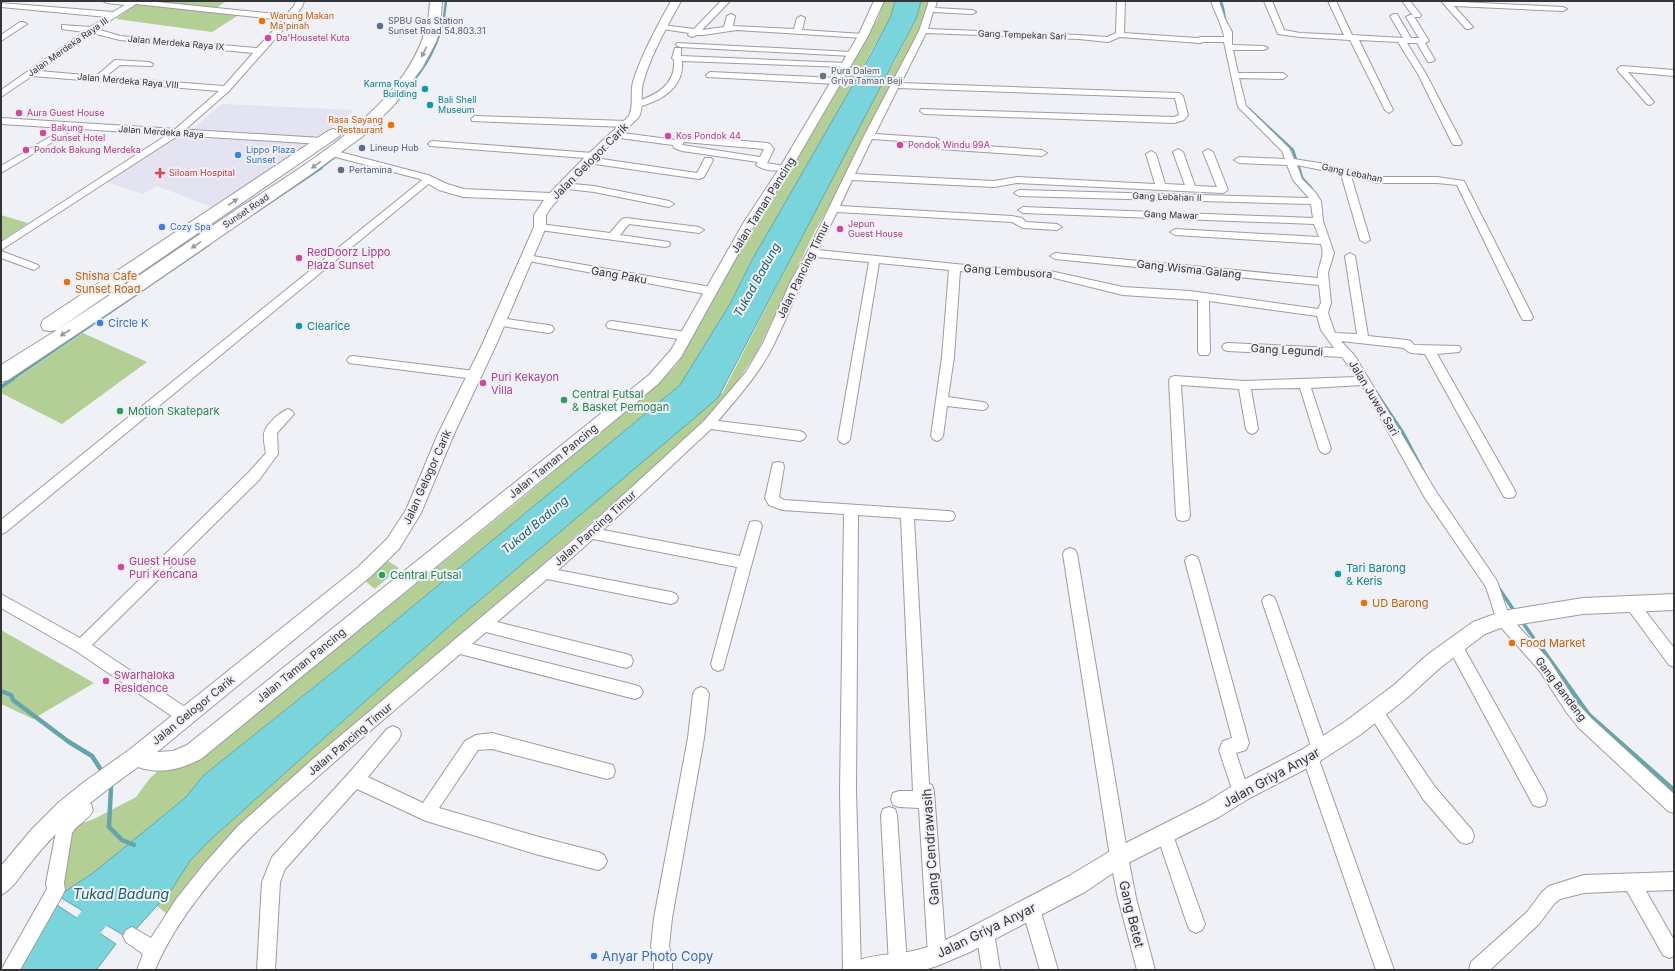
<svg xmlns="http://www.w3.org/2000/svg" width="1675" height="971" font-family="Inter,sans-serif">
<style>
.built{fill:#e3e3f2}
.green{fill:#b3cf96}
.water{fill:#7ad4dc;stroke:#65a4ab}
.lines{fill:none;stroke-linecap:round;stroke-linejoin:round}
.stream-far3{stroke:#65a4ab;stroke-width:2.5}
.stream-far2{stroke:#65a4ab;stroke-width:3}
.stream-far1{stroke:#65a4ab;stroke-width:3.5}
.stream{stroke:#65a4ab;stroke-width:4.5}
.river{fill:#7ad4dc;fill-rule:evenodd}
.minor-casing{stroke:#9c9ca2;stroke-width:2}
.tertiary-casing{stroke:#9c9ca2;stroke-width:2}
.trunk-casing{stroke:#9c9ca2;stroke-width:2}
.minor{fill:#fff;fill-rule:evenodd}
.tertiary{fill:#fff;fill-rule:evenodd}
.trunk{fill:#fff;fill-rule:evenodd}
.oneway{fill:#9a9a9c}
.food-dot{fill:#e8710a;stroke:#f0f0f7;stroke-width:1.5}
.service-dot{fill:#5c6f8a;stroke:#f0f0f7;stroke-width:1.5}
.hotel-dot{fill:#d1479c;stroke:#f0f0f7;stroke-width:1.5}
.worship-dot{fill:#6b7280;stroke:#f0f0f7;stroke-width:1.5}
.culture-dot{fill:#0f9aa8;stroke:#f0f0f7;stroke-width:1.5}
.shop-dot{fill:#3f7fe0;stroke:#f0f0f7;stroke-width:1.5}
.health-dot{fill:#e0444e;stroke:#f0f0f7;stroke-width:1.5}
.leisure-dot{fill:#2e9e5b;stroke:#f0f0f7;stroke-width:1.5}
.labels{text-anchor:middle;stroke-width:4;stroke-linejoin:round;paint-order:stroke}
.far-food-label{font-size:9px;fill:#c56008;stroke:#f0f0f7;text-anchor:start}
.far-service-label{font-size:9px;fill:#4e5e75;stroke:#f0f0f7;text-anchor:start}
.far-street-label{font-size:9px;fill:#353538;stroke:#f0f0f7}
.far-hotel-label{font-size:9px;fill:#b23c85;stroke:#f0f0f7;text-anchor:start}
.far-worship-label{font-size:9px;fill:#5b616d;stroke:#f0f0f7;text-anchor:start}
.far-culture-label{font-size:9px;fill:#0d838f;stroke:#f0f0f7;text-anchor:end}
.far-shop-label{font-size:9px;fill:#366cbe;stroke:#f0f0f7;text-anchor:start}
.far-health-label{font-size:9px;fill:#be3a42;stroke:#f0f0f7;text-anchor:start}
.street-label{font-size:11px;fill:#353538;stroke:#f0f0f7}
.hotel-label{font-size:11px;fill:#b23c85;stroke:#f0f0f7;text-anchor:start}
.food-label{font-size:11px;fill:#c56008;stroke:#f0f0f7;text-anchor:start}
.shop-label{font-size:11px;fill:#366cbe;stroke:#f0f0f7;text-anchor:start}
.culture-label{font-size:11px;fill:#0d838f;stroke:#f0f0f7;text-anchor:start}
.leisure-label{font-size:11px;fill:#27864d;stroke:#f0f0f7;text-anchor:start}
.water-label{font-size:12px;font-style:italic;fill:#186269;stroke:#f0f0f7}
.near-street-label{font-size:13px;fill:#353538;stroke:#f0f0f7}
.near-shop-label{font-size:13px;fill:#366cbe;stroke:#f0f0f7;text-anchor:start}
.near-water-label{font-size:14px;font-style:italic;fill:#186269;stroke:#f0f0f7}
</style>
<rect width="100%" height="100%" fill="#f0f0f7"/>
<path class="built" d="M222 104 354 110 319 138 190 131Z
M176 137 317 144 214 208 157 186 143 194 103 181Z"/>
<path class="green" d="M139 1H226L214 10 242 13 212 32 116 19Z
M884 1H895L891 16 822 140 752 260 730 304 680 385 348 660 204 775 186 797 168 812 93 873 58 896 73 827 96 818 136 797 150 778 163 767 189 763 291 686 526 495 668 374 678 363 718 288 828 107 878 18Z
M921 1H930L921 29 839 190 816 229 757 352 726 399 663 460 420 671 168 915 156 905 172 889 190 861 209 841 455 621 723 392 860 124 895 61 917 17Z
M1 215 28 223 1 241Z
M83 333 147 362 62 424 1 393V389Z
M388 561 399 568 375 589 365 581Z
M1 630 94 683 33 719 1 704Z"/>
<path class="water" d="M895 1H921L917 17 718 398 455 621 209 841 190 861 172 889 128 938 58 896 93 873 168 812 186 797 204 775 348 660 680 385 730 304 752 260 872 52 891 16Z
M54 903 116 944 97 969 94 970H18Z"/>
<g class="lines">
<path class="stream-far3" d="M1220 1C1225 8 1223 15 1226 23 1229 31 1232 35 1231 44
M395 103C423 72 443 44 446 1
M1249 109 1293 150 1299 169
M319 169 345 149"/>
<path class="stream-far2" d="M1299 168 1302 178 1311 188
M254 213 321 168
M11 380 208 245"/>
<path class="stream-far1" d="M1 387 13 379
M1375 391 1403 433 1423 471
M1498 587 1515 612
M1521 620 1537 643"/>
<path class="stream" d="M1537 642 1589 715 1674 790
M1 691 11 695 13 700 69 742 92 756 103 773
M109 784 111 787 109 827 122 840 134 845"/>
<path class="river" d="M112 883 122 887 126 897 122 907 93 942 77 970H48C58 945 87 894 112 883Z"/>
<g class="minor-casing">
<path id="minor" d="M103 1H147L286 15 294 6 296 1H304L302 7 292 20 229 91 179 135 1 250V242L173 131 219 91 32 76 1 97V90L84 32 62 29V25L90 27 107 17 1 7V3L113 12 125 5 107 3ZM136 4 283 20 257 48 120 36 97 29ZM92 33 120 40 253 53 224 86 105 77 120 65 152 66 153 64 149 62 115 60 96 76 39 71Z
M721 1H730L702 30 724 27 727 16 731 14 735 16 733 26 794 29 797 18 801 16 805 18 802 30 863 34 867 36 863 38 737 30 703 35H697L692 37 688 35 689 33 663 29 659 27 663 25 694 29Z
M929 1H937L935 8 972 10 976 12 972 14 933 12 928 29 1079 35 1107 37 1116 33 1117 1H1125L1124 33 1197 38 1201 37H1224C1224 30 1214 10 1211 1H1219L1225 19 1232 32V45L1264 46 1268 48 1264 50H1233L1238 73H1283L1287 76 1283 79 1239 78 1246 106 1289 148 1294 159 1319 163 1378 177H1437L1464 181 1533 317 1531 320H1523L1521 317 1457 185 1437 183H1378L1351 176 1370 240 1365 243 1360 240 1341 174 1297 165 1302 179 1315 192 1321 201 1323 221 1334 253 1328 273 1331 303 1328 313 1335 333 1357 334 1345 256 1350 253 1355 256 1368 336 1407 340 1411 341 1414 345 1459 346 1461 349 1459 352 1437 354 1514 489 1516 493 1514 497 1509 498 1504 497 1425 354C1417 353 1409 355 1404 348L1341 341 1355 356 1435 490 1497 581 1509 616 1549 660 1577 703 1591 718 1674 794V813L1668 811 1579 728 1567 713 1539 670 1498 624 1486 587 1425 498 1362 385 1311 388 1331 449 1329 452 1325 454 1321 452 1319 449 1300 388 1251 389 1258 429 1256 432 1252 434 1248 432 1246 429 1239 389 1181 385 1190 516 1188 520 1183 521 1178 520 1176 516 1169 380 1171 377 1175 376 1244 381 1357 377 1342 357 1228 351 1224 350 1222 347 1224 344 1228 343 1334 348 1321 330 1317 316 1209 301 1210 352 1208 355H1200L1198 352V300L1123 295 1050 277 960 271 954 357 948 397 982 402 986 403 988 406 986 409 982 410 947 406 943 436 941 439 937 441 933 439 931 436 942 357 949 270 879 263 850 439 848 442 844 444 840 442 838 439 869 262 815 257C799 284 789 314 775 342 761 372 739 396 718 421L800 431 804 433 806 436 804 439 800 441 711 429 603 530 740 556 750 522 755 521 760 522 762 526 723 669 718 671 713 669 711 664 737 567 593 539 558 570 671 592 676 594 678 598 676 602 671 604 547 579 497 622 626 654 631 656 633 661 631 666 626 668 486 632 472 644 635 685 640 687 643 692 640 697 635 699 460 654C408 699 355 743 304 789 286 805 267 821 250 838 216 872 173 925 155 970H137L143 954 126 942 123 936 126 930 132 927 151 938 177 898 205 863 238 826 314 758 586 529 704 421 746 372 763 343 792 279 807 253 864 136 919 31ZM926 33 1079 39 1108 42 1120 37 1200 43 1204 42H1224L1238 107 1282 151 1285 159 1239 157 1234 160 1239 163 1287 165 1293 180 1309 198 1019 190 1014 193 1019 196 1311 204 1313 218 1023 207 1018 210 1023 213 1314 224 1319 237 1175 229 1170 232 1175 235 1321 244C1326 259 1317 264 1318 278L1055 253 1050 256 1055 259 1319 285 1321 303 1318 309 1190 291 1123 287 1050 271 995 268 818 250 837 212 1012 222 1023 228 1057 230 1062 227 1057 224 1026 222 1022 218 1012 216 840 206 852 180 994 187 1017 183 1223 193 1228 190 1213 152 1208 149 1203 152 1217 187 1195 186 1183 152 1178 149 1173 152 1185 185 1165 184 1156 154 1151 151 1146 154 1155 184 1017 177 994 181 855 174 872 139 931 143 933 147 939 149 1042 156 1047 153 1042 150 940 143 938 139 935 138 875 134 898 88 1175 98 1179 115 1174 117 921 109 920 111 924 114 1174 123 1184 120 1188 115 1183 96 1179 93 901 83Z
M1264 1H1272L1284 30 1300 33 1344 35 1328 1H1336L1352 35 1403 38 1390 16 1394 14H1397L1411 38H1419L1406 17 1410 15H1413L1429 41 1425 43 1435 60 1431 62H1428L1417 43H1407L1426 74 1462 143 1460 145H1454L1452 143 1418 74 1398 42 1359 40 1393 110 1389 113 1385 110 1350 40 1300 37 1278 34Z
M1402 1H1410L1421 15 1420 17H1414Z
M1441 1 1563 7 1567 9 1563 11 1454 6 1473 27 1469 29H1466Z
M20 22H23L27 24 1 41V35Z
M677 43 852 52 856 54 852 56 680 47 676 45Z
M675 48H681V56L846 63 850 65 846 67 682 61C684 82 669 96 650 103 645 105 640 107 635 106L634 104 635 102C656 95 676 85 674 60L672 58Z
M1621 66 1674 70V76L1628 72 1654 102 1650 105 1647 104 1618 71 1617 69Z
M710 72 837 78 841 81 837 84 707 77 706 75Z
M475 116 627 121 631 124 627 127 472 121 471 119Z
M73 123 77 126 76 128 1 173V166Z
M615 132 676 140 679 137 686 136 767 143 770 144 774 149 767 163 784 166 786 168C780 173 762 170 756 165L758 162 682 151 674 148 673 145 612 137 610 135ZM684 142 764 149 760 157 682 145Z
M433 141 593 153 598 156 595 158 697 173 705 158H711L713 160 704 177 699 179 588 163 585 162 583 160 585 158 430 146 428 144 430 142Z
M429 176 434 179 432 181 6 532 1 534V520L426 177Z
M563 183 594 186 669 201 674 204 669 207 594 192 560 188 558 186Z
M626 218 699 227 704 230 699 233 629 224 620 235 669 242 670 244 669 246 665 247 540 230 535 227 540 224 610 233 622 219Z
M1 251 38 265 39 267 34 270 1 258Z
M527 255 711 287 715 288 716 291 715 294 711 295 523 260 522 258Z
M499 318 548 325 552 326 554 329 552 332 548 333 495 325 493 322 495 319Z
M612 321 685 332 689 333 691 336 689 339 685 340 608 328 606 325 608 322Z
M353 356 475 371 479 372 481 375 479 378 475 379 349 363 347 360 349 357Z
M288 409 292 411 294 414 277 433 278 454 259 480 92 645 191 711 193 716 191 721 185 723 179 721 76 651 1 608V594L80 638 249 472 266 453C265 447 263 440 264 434 265 425 280 412 288 409Z
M778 462 783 463 784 467 779 497 784 500 948 511 953 512 955 516 953 520 948 521 914 519 929 784 932 785 934 791 946 955 943 961 937 964 931 961 928 955 919 808 899 807 893 805 891 799 893 793 899 791H913L901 518 858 515 856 791 861 970H843L840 791 844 514 782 510 769 505 765 498 772 467 773 463Z
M1070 548 1075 550 1077 554 1128 857 1136 898 1155 970H1137L1118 898 1110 857 1063 554 1065 550Z
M1192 555 1197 557 1199 561 1249 743 1246 750 1236 753 1249 792 1247 798 1241 800 1235 798 1219 750 1223 741 1232 738 1185 561 1187 557Z
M1269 595 1274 597 1276 601 1328 750 1326 755 1318 757 1394 970H1376L1302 756 1304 750 1312 749 1262 601 1264 597Z
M1632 598 1637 600 1674 648V667L1669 665 1627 608 1625 604 1627 600Z
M1455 639 1460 641 1545 793 1547 799 1545 805 1539 807 1533 805 1450 651 1448 646 1450 641Z
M701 687 706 689 709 694 704 738 672 918 669 946 672 958V970H654V958L651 946 654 918 688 738 693 694 696 689Z
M1375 704 1380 706 1435 787 1472 830 1474 836 1472 842 1466 844 1460 842 1423 799 1370 716 1367 711 1370 706Z
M393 726 399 729 401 734 399 739 368 777 423 803 465 741 476 735 492 733 613 765 615 771 613 777 607 779 492 749 478 750 439 808 539 837 598 852 604 855 607 861 604 867 598 870 539 855 426 821 357 789 285 869 280 882 275 970H257L262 882 272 857 349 773 387 729Z
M85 802 91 804 93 810C89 820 77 824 72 833L64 883 65 890 62 896 20 970H1L47 889 46 883 56 832C61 818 71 808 85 802Z
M889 807 895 809 897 815 907 965 905 970H891L889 965 881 815 883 809Z
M1165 827 1171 829 1173 835 1205 924 1202 930 1196 933 1190 930 1187 924 1157 835 1159 829Z
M1674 872V890L1646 891 1674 940V956L1669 958 1663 955 1627 891 1584 893 1560 899 1554 904 1539 924 1490 970H1469L1471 962 1527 912 1542 892 1549 886 1584 875Z
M1031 900 1037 903 1040 909 1058 970H1040L1022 909 1025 903Z
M985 924 991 927 994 933 1000 970H982L976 933 979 927Z"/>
</g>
<g class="tertiary-casing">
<path id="tertiary" d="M671 1H681C667 27 651 54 643 83 640 95 644 106 639 117L592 162 553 205 546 215V227L496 345 454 434 421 513 399 549 369 578 157 752 173 751 187 745 649 375 671 350 744 222 779 169 858 36 874 1H884L868 36 791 169 756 222 681 357 659 383 620 416 201 759C181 769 161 775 138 767 99 795 62 823 32 861 22 872 14 889 1 895V866L32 829 58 803 84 782 129 750 357 568 387 539 406 510 438 434 482 345 534 227V215L544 200 463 197 439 190 420 179 328 155 326 153 328 151 332 150 428 175 447 184 464 189 550 193 584 158 629 116C634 105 630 93 633 82 642 53 657 27 671 1Z
M1 118 322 138 326 139 328 141 326 143 322 144 1 124Z
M1674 594V610L1583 614 1503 627 1485 634 1441 667 1408 697 1360 735 1317 763 1248 799 1219 817 1126 864 1085 892 970 952 937 966 924 970H851L854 962C872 954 893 955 913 951 927 948 941 942 954 936L1069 876 1112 850 1205 803 1234 785 1303 749 1346 721 1394 685 1427 655 1473 622 1503 611 1583 598Z"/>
</g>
<g class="trunk-casing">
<path id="trunk" d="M430 1H442L440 29 436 42 422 68 394 105 363 136 310 175 140 292 8 380 1 382V365L57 330 50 331 43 330 41 325 43 320 328 131 333 129 338 131 341 134 338 137 58 329C114 293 169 255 224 218 297 168 427 101 430 1Z"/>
</g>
<use href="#minor" class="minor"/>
<use href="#tertiary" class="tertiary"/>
<use href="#trunk" class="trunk"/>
</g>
<defs><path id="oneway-solid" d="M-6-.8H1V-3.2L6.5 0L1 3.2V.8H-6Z"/></defs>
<g class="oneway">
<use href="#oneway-solid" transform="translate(424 52) rotate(116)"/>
<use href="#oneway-solid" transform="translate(316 165) rotate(144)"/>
<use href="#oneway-solid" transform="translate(233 202) rotate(-34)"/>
<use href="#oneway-solid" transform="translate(196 245) rotate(146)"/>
<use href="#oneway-solid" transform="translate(65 333) rotate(147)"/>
</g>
<g class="food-dot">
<circle cx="262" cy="21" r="4"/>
<circle cx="391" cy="125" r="4"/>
<circle cx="67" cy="282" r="4"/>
<circle cx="1364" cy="603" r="4"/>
<circle cx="1512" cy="643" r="4"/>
</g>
<g class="service-dot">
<circle cx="380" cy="26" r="4"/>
<circle cx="362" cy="148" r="4"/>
<circle cx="341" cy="170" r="4"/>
</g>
<g class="hotel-dot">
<circle cx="268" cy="38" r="4"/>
<circle cx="19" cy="113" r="4"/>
<circle cx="43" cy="133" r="4"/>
<circle cx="668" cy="136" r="4"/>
<circle cx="900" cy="145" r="4"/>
<circle cx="26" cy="150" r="4"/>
<circle cx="840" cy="229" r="4"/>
<circle cx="299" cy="258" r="4"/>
<circle cx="483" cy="383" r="4"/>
<circle cx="121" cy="567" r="4"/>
<circle cx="106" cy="681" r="4"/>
</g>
<circle class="worship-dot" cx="823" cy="76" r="4"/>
<g class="culture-dot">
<circle cx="425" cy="89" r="4"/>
<circle cx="430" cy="105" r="4"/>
<circle cx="299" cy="326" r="4"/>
<circle cx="1338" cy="574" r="4"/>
</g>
<g class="shop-dot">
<circle cx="238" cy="155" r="4"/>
<circle cx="162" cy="227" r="4"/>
<circle cx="100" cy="323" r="4"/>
<circle cx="594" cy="956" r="4"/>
</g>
<path class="health-dot" d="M158 167h4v4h4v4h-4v4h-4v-4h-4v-4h4z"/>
<g class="leisure-dot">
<circle cx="564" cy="400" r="4"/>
<circle cx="120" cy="411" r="4"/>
<circle cx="382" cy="575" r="4"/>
</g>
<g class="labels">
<g class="far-food-label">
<text x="270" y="19">Warung Makan<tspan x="270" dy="10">Ma'pinah</tspan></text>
<text x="383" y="123" text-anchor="end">Rasa Sayang<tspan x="383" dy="10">Restaurant</tspan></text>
</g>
<g class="far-service-label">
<text x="388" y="24">SPBU Gas Station<tspan x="388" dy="10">Sunset Road 54.803.31</tspan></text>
<text x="370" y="151">Lineup Hub</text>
<text x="349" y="173">Pertamina</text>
</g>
<g class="far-street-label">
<text transform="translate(1022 35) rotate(2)" y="3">Gang Tempekan Sari</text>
<text transform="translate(176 43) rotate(5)" y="3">Jalan Merdeka Raya IX</text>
<text transform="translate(68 47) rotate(-35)" y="3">Jalan Merdeka Raya III</text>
<text transform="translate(128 81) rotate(5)" y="3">Jalan Merdeka Raya VIII</text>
<text transform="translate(161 132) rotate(4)" y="3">Jalan Merdeka Raya</text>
<text transform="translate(1352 173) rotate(12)" y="3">Gang Lebahan</text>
<text transform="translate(1167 197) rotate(2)" y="3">Gang Lebahan II</text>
<text transform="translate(246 211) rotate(-34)" y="3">Sunset Road</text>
<text transform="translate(1171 215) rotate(2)" y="3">Gang Mawar</text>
</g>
<g class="far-hotel-label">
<text x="276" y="41">Da'Housetel Kuta</text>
<text x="27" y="116">Aura Guest House</text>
<text x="51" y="131">Bakung<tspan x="51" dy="10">Sunset Hotel</tspan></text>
<text x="676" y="139">Kos Pondok 44</text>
<text x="908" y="148">Pondok Windu 99A</text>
<text x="34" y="153">Pondok Bakung Merdeka</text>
<text x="848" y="227">Jepun<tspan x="848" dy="10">Guest House</tspan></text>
</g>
<g class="far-worship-label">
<text x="831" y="74">Pura Dalem<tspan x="831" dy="10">Griya Taman Beji</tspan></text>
</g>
<g class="far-culture-label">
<text x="417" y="87">Karma Royal<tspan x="417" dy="10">Building</tspan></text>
<text x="438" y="103" text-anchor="start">Bali Shell<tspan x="438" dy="10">Museum</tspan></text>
</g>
<g class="far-shop-label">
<text x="246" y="153">Lippo Plaza<tspan x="246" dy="10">Sunset</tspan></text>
<text x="170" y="230">Cozy Spa</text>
</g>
<g class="far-health-label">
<text x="169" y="176">Siloam Hospital</text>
</g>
<g class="street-label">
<text transform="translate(590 161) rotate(-45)" y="4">Jalan Gelogor Carik</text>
<text transform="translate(763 205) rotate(-58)" y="4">Jalan Taman Pancing</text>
<text transform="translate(1189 269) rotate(6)" y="4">Gang Wisma Galang</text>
<text transform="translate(803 270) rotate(-64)" y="4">Jalan Pancing Timur</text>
<text transform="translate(1008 271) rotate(4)" y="4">Gang Lembusora</text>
<text transform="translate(619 275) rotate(10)" y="4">Gang Paku</text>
<text transform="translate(1287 350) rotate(3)" y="4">Gang Legundi</text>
<text transform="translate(1374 398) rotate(59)" y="4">Jalan Juwet Sari</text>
<text transform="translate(553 461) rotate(-39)" y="4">Jalan Taman Pancing</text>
<text transform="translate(427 477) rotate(-66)" y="4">Jalan Gelogor Carik</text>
<text transform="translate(595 528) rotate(-42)" y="4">Jalan Pancing Timur</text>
<text transform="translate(301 665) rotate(-39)" y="4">Jalan Taman Pancing</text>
<text transform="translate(1561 689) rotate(53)" y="4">Gang Bandeng</text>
<text transform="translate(193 710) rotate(-39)" y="4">Jalan Gelogor Carik</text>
<text transform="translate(350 739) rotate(-40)" y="4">Jalan Pancing Timur</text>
</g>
<g class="hotel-label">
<text x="307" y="256">RedDoorz Lippo<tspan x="307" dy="13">Plaza Sunset</tspan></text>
<text x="491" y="381">Puri Kekayon<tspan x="491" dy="13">Villa</tspan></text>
<text x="129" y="565">Guest House<tspan x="129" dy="13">Puri Kencana</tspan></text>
<text x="114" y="679">Swarhaloka<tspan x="114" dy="13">Residence</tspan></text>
</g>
<g class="food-label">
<text x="75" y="280">Shisha Cafe<tspan x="75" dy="13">Sunset Road</tspan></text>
<text x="1372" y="607">UD Barong</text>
<text x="1520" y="647">Food Market</text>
</g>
<g class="shop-label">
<text x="108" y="327">Circle K</text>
</g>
<g class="culture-label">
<text x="307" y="330">Clearice</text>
<text x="1346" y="572">Tari Barong<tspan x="1346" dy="13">&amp; Keris</tspan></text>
</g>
<g class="leisure-label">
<text x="572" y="398">Central Futsal<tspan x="572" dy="13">&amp; Basket Pemogan</tspan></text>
<text x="128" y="415">Motion Skatepark</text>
<text x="390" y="579">Central Futsal</text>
</g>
<g class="water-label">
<text transform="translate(757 280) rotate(-61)" y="4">Tukad Badung</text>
<text transform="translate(535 525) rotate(-40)" y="4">Tukad Badung</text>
</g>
<g class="near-street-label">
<text transform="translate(1271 777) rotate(-29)" y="5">Jalan Griya Anyar</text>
<text transform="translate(930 847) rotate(-94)" y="5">Gang Cendrawasih</text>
<text transform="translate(1132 914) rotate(76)" y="5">Gang Betet</text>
<text transform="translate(986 930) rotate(-26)" y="5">Jalan Griya Anyar</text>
</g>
<g class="near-shop-label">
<text x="602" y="961">Anyar Photo Copy</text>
</g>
<g class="near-water-label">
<text x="121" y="899">Tukad Badung</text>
</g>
</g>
<rect width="1675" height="971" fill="none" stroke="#353538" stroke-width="4"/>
</svg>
